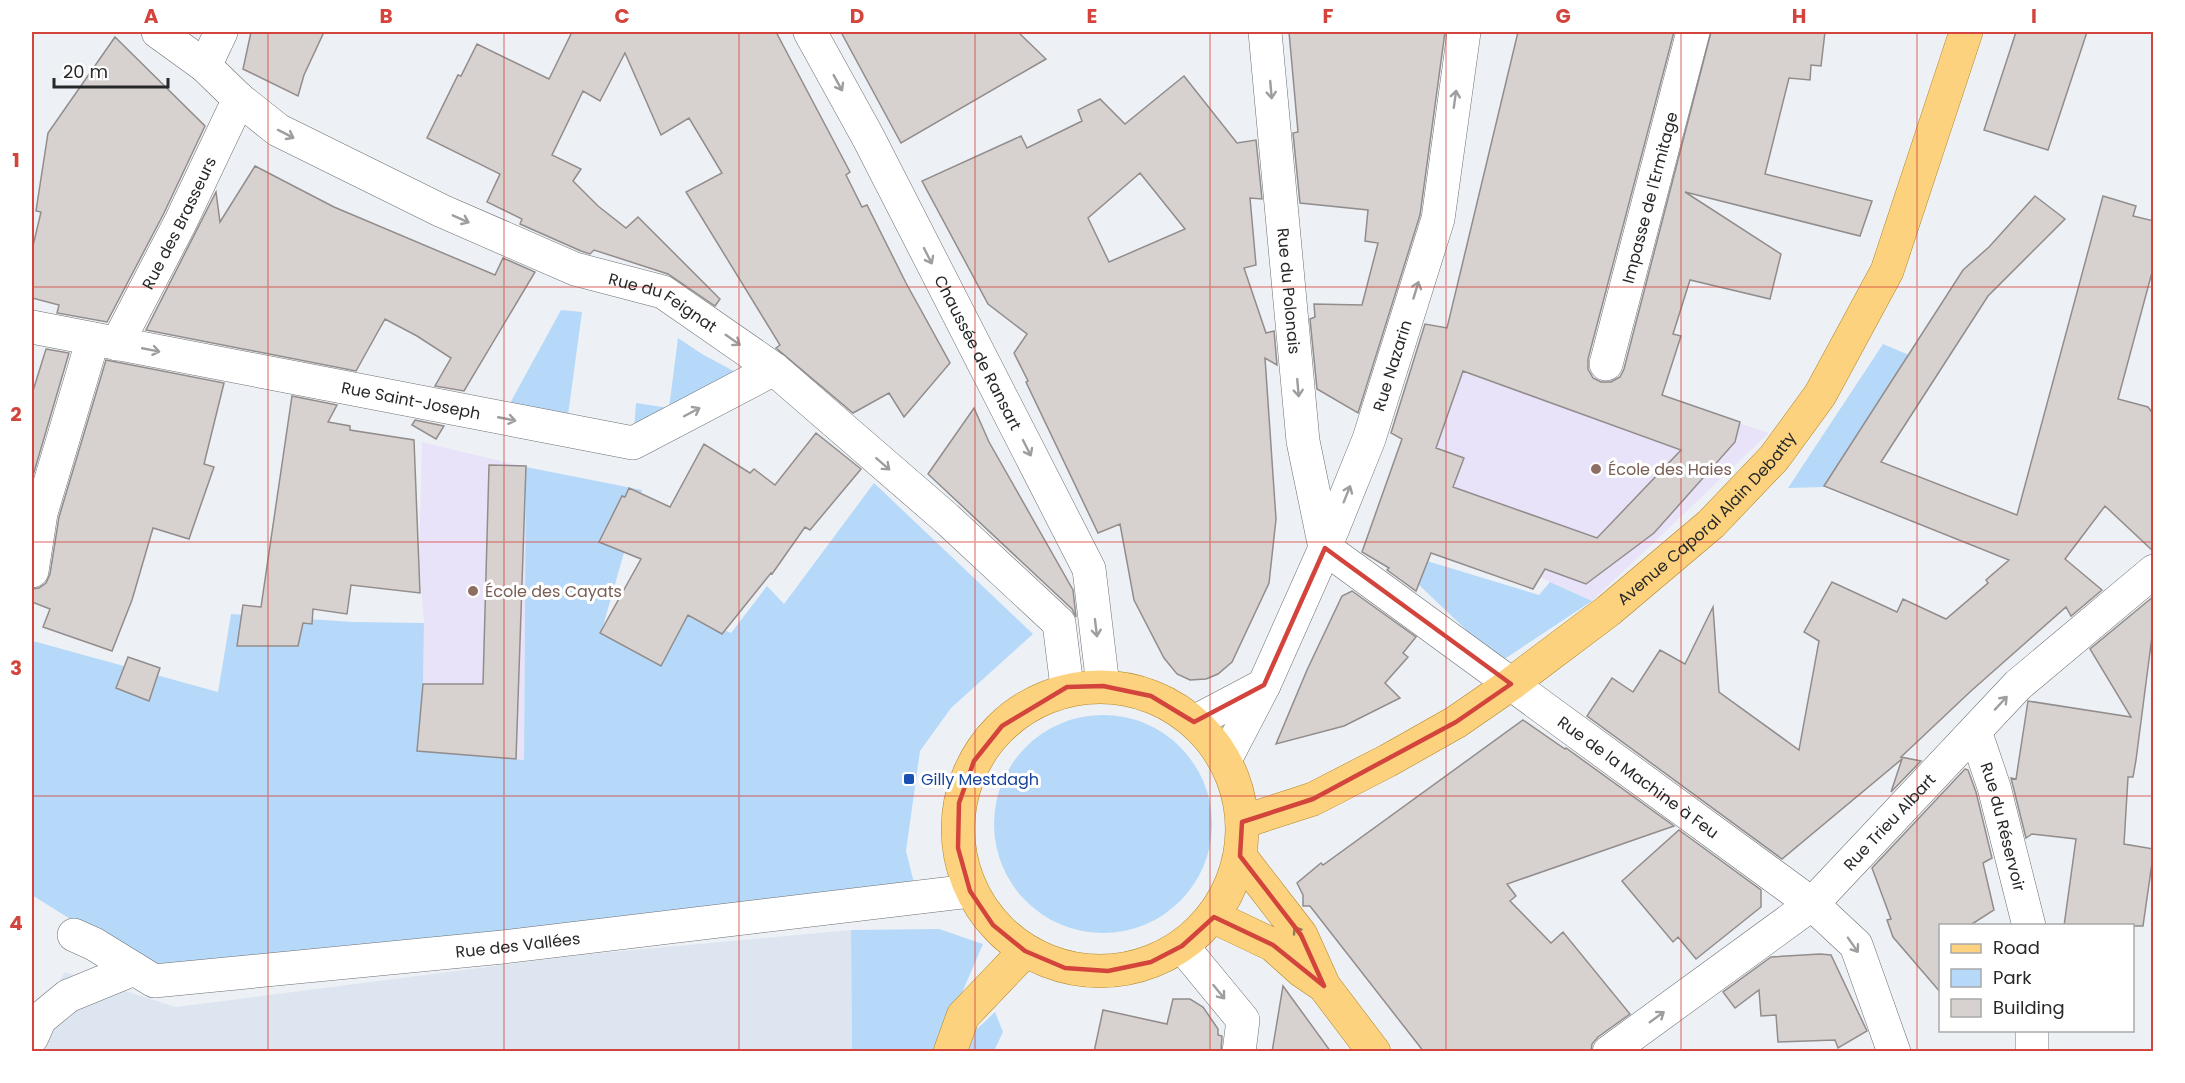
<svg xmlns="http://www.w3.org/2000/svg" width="2185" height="1083" font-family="Poppins,sans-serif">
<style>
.built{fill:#dde6f0}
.education{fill:#e9e3f9}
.green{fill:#b6d9f9}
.building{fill:#d7d1cf;stroke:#928d8c;stroke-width:1.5;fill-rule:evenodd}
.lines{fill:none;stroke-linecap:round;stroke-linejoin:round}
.minor-casing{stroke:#6c6f72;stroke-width:34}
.major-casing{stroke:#b08328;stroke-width:34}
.minor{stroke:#fff;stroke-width:33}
.major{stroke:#fcd27e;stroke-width:33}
.oneway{stroke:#9d9e9f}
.oneway2{stroke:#917d54}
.marked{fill:none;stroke:#d3453c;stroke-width:4.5;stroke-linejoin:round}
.grid{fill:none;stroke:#d3453c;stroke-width:1.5;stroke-opacity:0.55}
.education-dot{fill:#8d6e63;stroke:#fff;stroke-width:2}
.transit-dot{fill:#1a4fb4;stroke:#fff;stroke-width:2}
.labels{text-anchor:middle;stroke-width:6;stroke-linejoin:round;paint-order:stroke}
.street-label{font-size:16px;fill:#262829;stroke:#fff}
.education-label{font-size:16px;fill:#785e54;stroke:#fff;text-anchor:start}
.transit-label{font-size:16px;fill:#164399;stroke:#fff;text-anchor:start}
.neatline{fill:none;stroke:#d3453c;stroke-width:2}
.grid-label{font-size:20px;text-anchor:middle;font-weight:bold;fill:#d3453c}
</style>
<rect width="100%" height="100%" fill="#edf1f5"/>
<path class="built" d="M851 930 852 1051 32 1052V1021L65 972 176 1007 579 955Z"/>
<path class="education" d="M1436 337 1515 349 1769 433 1592 601 1437 530 1403 437Z
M422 442 526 467 524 760 417 751 423 684 424 623 419 559Z"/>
<path class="green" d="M561 310 582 312 568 415 509 405Z
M678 338 702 354 752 381 633 443 636 403 669 408Z
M1883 344 1909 355 1824 487 1788 488Z
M526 467 642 490 601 633 667 605 731 633 767 586 784 604 874 483 1033 634 951 708 920 751 906 851 915 887 167 980 32 895V645L33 641 218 692 231 614 354 622 424 623 423 684 417 751 524 760Z
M1427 561 1539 595 1550 582 1592 601 1500 662 1418 584Z
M994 824a109 109 0 1 1 218 0a109 109 0 1 1-218 0Z
M939 929 983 944 937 1051H852L851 930Z
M995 1012 1003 1032 994 1051 968 1052 976 1030Z"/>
<path class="building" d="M251 32H324L304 75 298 96 243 69Z
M572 32H776L850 172 846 175 862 207 867 205 906 283 950 363 904 417 889 393 853 413 776 348 780 345 686 192 722 173 689 118 661 135 625 53 600 101 583 91 552 155 581 169 573 181 598 206 626 228 638 217 720 299 715 306 668 274 594 250 590 254 581 251 520 224 522 219 487 202 500 174 427 138 458 75 461 76 477 44 549 79Z
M841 32H1018L1046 59 901 143Z
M1289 32H1445L1420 215 1358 413 1317 389 1310 319 1315 317 1314 304 1362 305 1378 243 1365 241 1368 210 1300 203 1293 133 1298 132Z
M1518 32H1674L1588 359V369L1593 378 1601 382H1611L1620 377 1624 369 1711 32H1825L1821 66 1811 65 1810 80 1789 78 1765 174 1872 201 1860 236 1685 192 1781 254 1770 299 1690 280 1673 334 1681 336 1662 395 1740 422 1735 442 1654 533 1586 584 1545 569 1533 589 1431 553 1416 591 1387 570 1389 568 1362 552 1402 439 1391 433 1425 324 1447 328ZM1463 371 1681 450 1597 538 1453 487 1464 458 1436 448Z
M2016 32H2087L2048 150 1984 130Z
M115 37 205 126 164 213 107 322 57 313 59 305 32 298V250L41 212 36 211 48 133Z
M1184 76 1237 143 1256 140 1262 199 1250 198 1256 265 1244 268 1266 333 1274 331 1277 365 1265 358 1276 519 1269 583 1232 662 1218 674 1206 679 1190 680 1177 674 1164 658 1134 600 1120 524 1098 533 1026 382 1028 381 1014 353 1027 334 988 304 922 181 1021 136 1027 148 1082 121 1078 110 1100 99 1125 124ZM1140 173 1185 229 1109 262 1088 218Z
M255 166 334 207 495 275 503 258 535 272 464 391 435 386 451 358 417 336 385 319 356 371 146 330 216 192 220 222Z
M2035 196 2065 219 1988 296 1881 462 2017 515 2103 196 2136 206 2133 216 2154 221V265L2118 399 2148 407 2154 415V552L2105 506 2065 559 2102 590 2071 616 2066 607 1971 691 1901 757 1921 761 1891 792 1902 759 1782 859 1587 716 1612 678 1633 692 1660 650 1685 664 1713 607 1719 692 1799 750 1819 641 1804 632 1832 582 1897 612 1903 599 1946 619 1988 583 1986 580 2009 560 1824 486 1963 270 1989 247Z
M46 349 69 353 32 479V394Z
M106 360 224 383 204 464 214 467 189 539 153 528 132 600 112 651 43 627 50 609 32 602V589L39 588 46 583 50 574 59 517Z
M292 396 337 405 328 422 350 426V430L414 440 420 593 351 585 347 614 313 609 312 624 303 623 298 646H237L243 605 261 607Z
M974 408 989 442 1073 590 1076 617 1072 609 928 474Z
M415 420 444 426 436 439 412 425Z
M816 433 861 469 810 530 805 527 772 574 771 573 722 634 688 615 661 666 600 633 641 559 599 542 622 496 625 497 629 488 670 507 704 444 750 473 754 469 775 485Z
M489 465 526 466 516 759 417 751 423 684H483Z
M1352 591 1416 637 1403 653 1408 657 1385 683 1400 698 1344 726 1276 744 1307 670 1342 596Z
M2154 596V621L2136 760 2133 777H2128L2124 844 2154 849 2143 926H2064L2076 839 2032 834 2026 838 2011 778 2016 779 2028 701 2131 717 2090 649Z
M128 657 160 668 149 701 116 688Z
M1523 720 1565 749 1566 748 1674 826 1507 884 1516 896 1510 901 1551 943 1563 932 1630 1014 1598 1037 1592 1044 1591 1052H1424L1310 906H1303V895L1297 883 1321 863 1323 865Z
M1965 769 1968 770 1976 792 1992 858 1983 863 1994 910 1969 926H1941V993L1893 937 1887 920 1891 919 1872 868Z
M1679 830 1761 890V907L1696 959 1678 937 1673 942 1622 881Z
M1820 954 1831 955 1867 1031 1838 1048 1835 1040 1778 1042 1776 1015 1761 1016 1759 990 1735 1008 1723 992 1771 957Z
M1283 986 1331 1052H1272Z
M1173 999H1190L1203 1007 1218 1029V1035L1222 1036 1221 1052H1094L1103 1010 1167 1024Z"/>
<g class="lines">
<g class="minor-casing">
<g id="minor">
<path id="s1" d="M158 32 205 66 239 99 278 130 442 211 575 269 663 292 774 369 946 518 1059 623 1067 687"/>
<path id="s2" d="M810 32 868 137 1089 569 1103 686"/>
<path id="s3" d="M1265 32 1303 441 1325 548"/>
<path d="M205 66 221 32"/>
<path id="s4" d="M32 327 633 443 774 369"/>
<path id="s5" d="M117 344 181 221 239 99"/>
<path id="s6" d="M1606 364 1693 32"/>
<path id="s7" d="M1325 548 1812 904 1856 945 1894 1052"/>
<path d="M32 571 41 513 93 339"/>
<path d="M1194 722 1264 685"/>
<path id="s8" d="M1975 731 1994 787 2029 926"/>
<path id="s9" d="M1225 760 1264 685 1325 548 1369 439 1438 219 1464 32"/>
<path id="s10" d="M74 935 94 944 154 981 503 947 970 891"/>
<path d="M1182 946 1243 1020 1239 1052"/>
<path d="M32 1037 40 1019 68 996 134 969"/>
<path id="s11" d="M1609 1052 1812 904 2018 685 2154 571"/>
<path d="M2032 1052V1030"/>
</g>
</g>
<g class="major-casing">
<g id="major">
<circle cx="1100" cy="829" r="142"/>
<path id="s12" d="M1242 822 1313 799 1387 761 1456 722 1511 684 1608 611 1711 524 1774 458 1820 395 1887 271 1966 32"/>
<path d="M1240 856 1301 935 1324 986 1374 1052"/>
<path d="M1214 917 1273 945 1302 971 1321 984"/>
<path d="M950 1052 963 1016 1025 951"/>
</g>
</g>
<use href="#minor" class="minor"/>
<use href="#major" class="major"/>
</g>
<defs><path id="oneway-shaft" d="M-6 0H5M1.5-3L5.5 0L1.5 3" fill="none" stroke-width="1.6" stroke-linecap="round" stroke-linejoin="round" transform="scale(1.5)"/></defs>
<g class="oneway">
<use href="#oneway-shaft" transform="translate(838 83) rotate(61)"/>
<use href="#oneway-shaft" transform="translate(1271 90) rotate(85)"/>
<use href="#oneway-shaft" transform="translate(1455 99) rotate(-82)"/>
<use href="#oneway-shaft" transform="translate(286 134) rotate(27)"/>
<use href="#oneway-shaft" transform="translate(461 219) rotate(24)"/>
<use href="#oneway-shaft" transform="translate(928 256) rotate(63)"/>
<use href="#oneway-shaft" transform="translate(1416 290) rotate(-73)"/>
<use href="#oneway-shaft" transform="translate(733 340) rotate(35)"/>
<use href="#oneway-shaft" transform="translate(151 350) rotate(11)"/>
<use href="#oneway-shaft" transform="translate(1298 388) rotate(85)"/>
<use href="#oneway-shaft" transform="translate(692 412) rotate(-28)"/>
<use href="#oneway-shaft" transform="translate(507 419) rotate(11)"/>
<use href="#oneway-shaft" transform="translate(1027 448) rotate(63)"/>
<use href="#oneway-shaft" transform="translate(883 464) rotate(41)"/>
<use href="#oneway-shaft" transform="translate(1347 494) rotate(-68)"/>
<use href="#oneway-shaft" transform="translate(1096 628) rotate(83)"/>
<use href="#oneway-shaft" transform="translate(2001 703) rotate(-47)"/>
<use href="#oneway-shaft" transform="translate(1853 945) rotate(55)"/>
<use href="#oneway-shaft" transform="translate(1219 992) rotate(51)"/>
<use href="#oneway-shaft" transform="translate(1657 1017) rotate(-36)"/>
</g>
<use class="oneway2" href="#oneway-shaft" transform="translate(1299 934) rotate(-123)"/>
<path class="marked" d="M1325 548 1511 684 1456 722 1313 799 1242 822 1240 856 1301 935 1324 986 1273 945 1214 917 1182 946 1151 962 1108 971 1065 968 1025 951 993 925 970 891 958 848 959 803 974 761 1002 726 1067 687 1103 686 1151 696 1194 722 1264 685Z"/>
<path class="grid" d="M268 32V1052M504 32V1052M739 32V1052M975 32V1052M1210 32V1052M1446 32V1052M1681 32V1052M1917 32V1052M32 287H2154M32 542H2154M32 796H2154"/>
<g class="education-dot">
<circle cx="1596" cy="469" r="6"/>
<circle cx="473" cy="591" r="6"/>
</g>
<rect class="transit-dot" x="903" y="773" width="12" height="12" rx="3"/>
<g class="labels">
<g class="street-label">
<text dy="6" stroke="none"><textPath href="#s6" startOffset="172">Impasse de l'Ermitage</textPath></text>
<text dy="6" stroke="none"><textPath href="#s5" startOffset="136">Rue des Brasseurs</textPath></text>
<text dy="6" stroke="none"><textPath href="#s3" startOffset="260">Rue du Polonais</textPath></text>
<text dy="6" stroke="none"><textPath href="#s1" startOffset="578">Rue du Feignat</textPath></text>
<text dy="6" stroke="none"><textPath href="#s2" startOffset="362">Chaussée de Ransart</textPath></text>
<text dy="6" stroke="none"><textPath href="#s9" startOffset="429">Rue Nazarin</textPath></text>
<text dy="6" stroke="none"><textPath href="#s4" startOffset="386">Rue Saint-Joseph</textPath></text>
<text dy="6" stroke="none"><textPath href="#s12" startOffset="561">Avenue Caporal Alain Debatty</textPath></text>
<text dy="6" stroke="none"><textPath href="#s7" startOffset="388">Rue de la Machine à Feu</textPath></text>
<text dy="6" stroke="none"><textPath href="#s11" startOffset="364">Rue Trieu Albart</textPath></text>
<text dy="6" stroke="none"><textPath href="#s8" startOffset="100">Rue du Réservoir</textPath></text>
<text dy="6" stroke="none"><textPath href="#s10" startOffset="458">Rue des Vallées</textPath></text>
</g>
<g class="education-label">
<text x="1608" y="475">École des Haies</text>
<text x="485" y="597">École des Cayats</text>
</g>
<g class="transit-label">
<text x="921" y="785">Gilly Mestdagh</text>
</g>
</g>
<rect width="2185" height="1083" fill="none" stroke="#ffffff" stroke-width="66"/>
<rect x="1939" y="924" width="195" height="108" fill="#ffffff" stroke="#a8a9a9" stroke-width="1.5"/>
<rect x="1951" y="944" width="30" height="9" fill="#fcd27e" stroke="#a8a9a9" stroke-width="1.5"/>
<text x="1993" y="954" font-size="18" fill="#262829">Road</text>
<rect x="1951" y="969" width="30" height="18" fill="#b6d9f9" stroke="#a8a9a9" stroke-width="1.5"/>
<text x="1993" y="984" font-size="18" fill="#262829">Park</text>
<rect x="1951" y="999" width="30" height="18" fill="#d7d1cf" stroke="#a8a9a9" stroke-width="1.5"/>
<text x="1993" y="1014" font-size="18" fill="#262829">Building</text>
<path d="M54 78v9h114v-9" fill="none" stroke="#262829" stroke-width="3"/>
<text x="63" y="78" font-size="18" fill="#262829" stroke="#ffffff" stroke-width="4.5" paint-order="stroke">20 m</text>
<rect x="33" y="33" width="2119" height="1017" class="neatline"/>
<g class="grid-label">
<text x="151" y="23">A</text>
<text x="386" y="23">B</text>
<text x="622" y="23">C</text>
<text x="857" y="23">D</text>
<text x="1092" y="23">E</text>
<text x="1328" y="23">F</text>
<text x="1563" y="23">G</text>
<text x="1799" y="23">H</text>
<text x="2034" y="23">I</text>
<text x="16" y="167">1</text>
<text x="16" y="421">2</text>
<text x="16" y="675">3</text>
<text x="16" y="930">4</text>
</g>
</svg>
